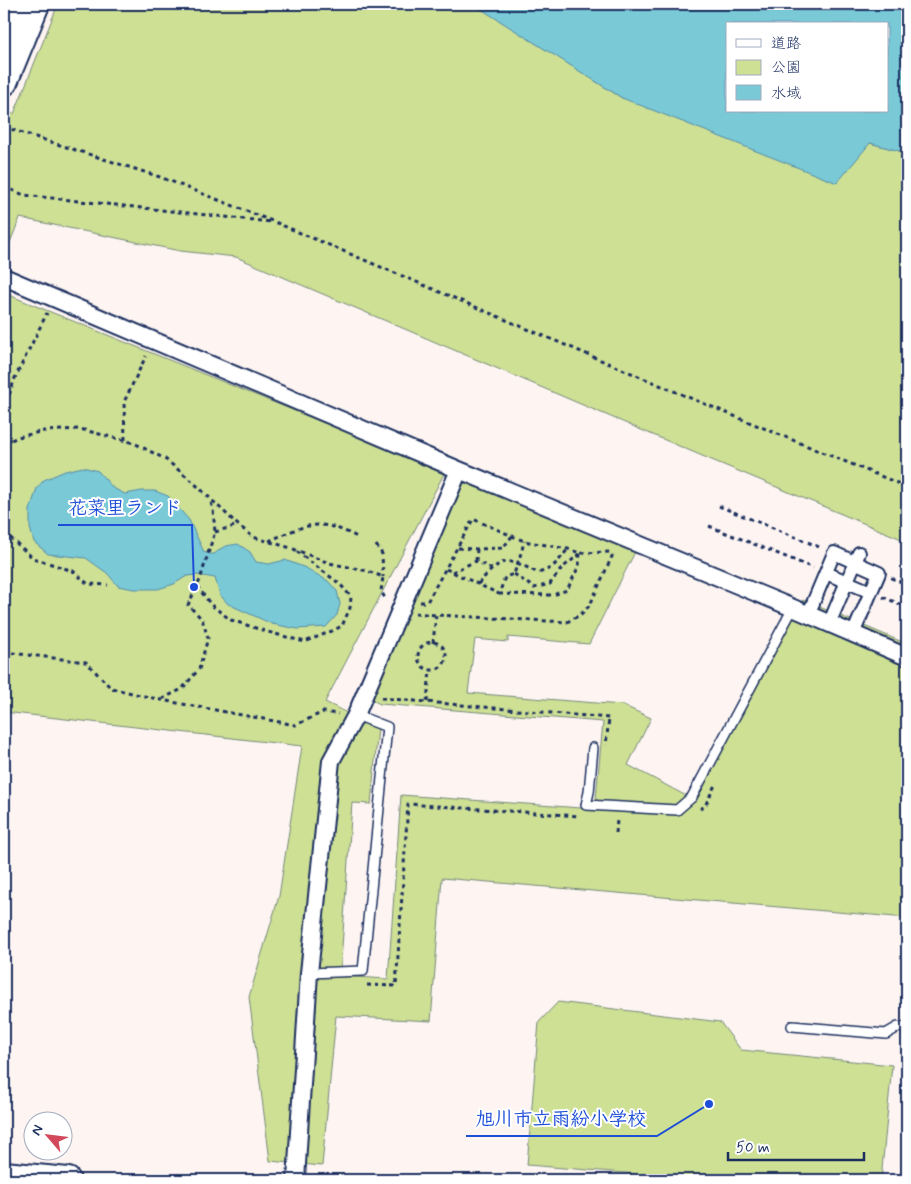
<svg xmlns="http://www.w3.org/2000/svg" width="911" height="1184" font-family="Mynerve,'Klee One',sans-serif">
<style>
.green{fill:#cee094;stroke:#748879}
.water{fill:#7ac9d7;stroke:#548ba7;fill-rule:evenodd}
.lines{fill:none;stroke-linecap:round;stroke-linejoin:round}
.service-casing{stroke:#1b2f5e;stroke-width:12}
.pedestrian-casing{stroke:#1b2f5e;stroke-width:16}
.minor-casing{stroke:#1b2f5e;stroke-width:20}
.secondary-casing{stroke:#1b2f5e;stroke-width:28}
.primary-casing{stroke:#1b2f5e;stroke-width:30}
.path{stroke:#1b2f5e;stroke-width:3;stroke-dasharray:4 4;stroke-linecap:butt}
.service{stroke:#fff;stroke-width:9}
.pedestrian{stroke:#fff;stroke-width:12}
.minor{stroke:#fff;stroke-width:16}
.secondary{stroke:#fff;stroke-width:24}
.primary{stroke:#fff;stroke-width:26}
.leader{fill:none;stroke:#1d4ed8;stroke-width:2}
.callout-dot{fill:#1d4ed8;stroke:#fff;stroke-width:2}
.callout-label{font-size:19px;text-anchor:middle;font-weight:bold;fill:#1d4ed8;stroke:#fff;stroke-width:4;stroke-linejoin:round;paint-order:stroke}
</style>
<rect width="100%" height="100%" fill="#fef5f2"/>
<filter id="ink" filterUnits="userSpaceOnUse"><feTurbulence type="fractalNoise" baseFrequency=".02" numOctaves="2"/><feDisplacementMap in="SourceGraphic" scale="10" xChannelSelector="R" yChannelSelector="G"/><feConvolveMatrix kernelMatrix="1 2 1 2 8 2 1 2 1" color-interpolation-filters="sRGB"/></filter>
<g filter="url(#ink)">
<path class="green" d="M58 4H463L481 8 622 98 870 143 907 153V544L899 538 707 458 236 257 180 251 20 218 4 257V110L14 114Z
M4 293 445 472 325 702 378 728 371 804 352 803 340 976 388 979 401 795 595 809 603 722 380 704 368 698 459 485 472 481 636 550 589 644 508 637V642L475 639 468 693 622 705 651 718 628 765 694 800 803 600 907 644V918L442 878 431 1021 336 1016 322 1166 270 1161 249 997 279 896 302 746 4 712Z
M558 1002 720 1022 741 1050 892 1065 881 1180H711L527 1165 539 1022Z"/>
<path class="water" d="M463 4H907V153L870 143 837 183 622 98 481 9ZM727 24H887V111H727Z
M83 467 98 471 113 488 125 494 142 491H155L168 496 189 520 204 552C218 558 215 550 224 547 228 545 233 545 238 544L250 552 256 562 269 564 285 560 306 568 328 581 337 591 340 604 337 615 326 627 298 629 272 624 228 604 220 595 215 578 197 575 187 576 174 584 158 589H134L118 586 107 573 86 558 48 554 34 542 30 528V510L37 488 44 480 65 471Z"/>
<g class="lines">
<g class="service-casing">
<path id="service" d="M593 748 589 792 586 805 677 810 692 797 793 608
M309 973 363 971 387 727 356 715
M792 1026 886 1034 898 1027 907 1028"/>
</g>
<g class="pedestrian-casing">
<path id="pedestrian" d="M826 573 871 592
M808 615 834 553 879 573 853 634
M829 624 859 553"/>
</g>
<g class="minor-casing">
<path id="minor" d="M4 277 459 470 793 608 907 657
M296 1180 309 973 331 761 356 715 459 470"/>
</g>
<g class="secondary-casing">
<path id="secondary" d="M4 1174 68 1180"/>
</g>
<g class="primary-casing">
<path id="primary" d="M4 22 11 4
M4 82 36 4"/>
</g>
<path class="path" d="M4 127 160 177 277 223 688 397 907 487
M4 187 24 195 271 222
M4 410 15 378 47 313
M125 440 124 402 146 356
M4 443 18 437 44 431 80 429 134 443 165 459 192 481 238 525 253 537 291 548 329 563 368 571 383 577 381 591 386 600
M4 466 6 477 4 490
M719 506 822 548
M709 526 813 568
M4 532 33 558 73 571 88 584 108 585
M215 532 238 525
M269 541C285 534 303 524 322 525 335 526 347 532 359 538
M376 545 382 554 383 577
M458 548 477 549 503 548 512 536
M476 561 477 549
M446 569 499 594 505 577 514 574 522 550 524 541
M452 572 476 561 492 569
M514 574 534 588 550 584 562 568 580 554
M891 578 907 584
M478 584C502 557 506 556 538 573 554 569 558 561 568 549
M197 586 211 605 231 620 268 632 305 642 332 631 342 626 350 608 351 597 340 584 296 551
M499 594 553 595 567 590 579 566 580 553
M883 597 907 607
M420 602H427L473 519 524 541 568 549 580 553 612 552
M415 613 436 615 567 622 580 615 590 605 614 552
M418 656a14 14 0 1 1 28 0a14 14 0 1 1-28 0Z
M433 643 436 615
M4 652 86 662 111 688 161 700 296 725 323 712 338 714
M381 698 609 718 606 745
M162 699 182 689 199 669 208 638 202 619 188 605 200 580 210 547 215 532 213 509 210 500
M427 702 430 670
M700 809 705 806 715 785
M616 833 617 819
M367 985 396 986 408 804 580 816"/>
<use href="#service" class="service"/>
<use href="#pedestrian" class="pedestrian"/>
<use href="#minor" class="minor"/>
<use href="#secondary" class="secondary"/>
<use href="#primary" class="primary"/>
</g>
</g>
<path class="leader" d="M194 587L192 525H58M709 1104L657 1136H466"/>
<g class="callout-dot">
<circle cx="194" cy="587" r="5"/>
<circle cx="709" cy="1104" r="5"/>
</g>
<g class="callout-label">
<text x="125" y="514">花菜里ランド</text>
<text x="561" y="1125">旭川市立雨紛小学校</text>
</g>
<rect width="911" height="1184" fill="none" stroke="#fff" stroke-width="20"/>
<rect x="10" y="10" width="891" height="1164" fill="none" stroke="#1b2f5e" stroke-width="2" filter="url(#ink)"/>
<rect x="726" y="22" width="162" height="90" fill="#ffffff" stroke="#a4acbf"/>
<rect x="736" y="39" width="25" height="8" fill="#ffffff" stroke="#a4acbf"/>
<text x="771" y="48" font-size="15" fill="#1b2f5e">道路</text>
<rect x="736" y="60" width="25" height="15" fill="#cee094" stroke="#a4acbf"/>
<text x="771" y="72" font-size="15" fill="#1b2f5e">公園</text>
<rect x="736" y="85" width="25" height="15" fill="#7ac9d7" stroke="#a4acbf"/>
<text x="771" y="98" font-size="15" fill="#1b2f5e">水域</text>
<g transform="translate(48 1136) rotate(298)"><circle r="24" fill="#ffffff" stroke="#a4acbf"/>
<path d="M0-4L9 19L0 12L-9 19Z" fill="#d1495b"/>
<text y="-8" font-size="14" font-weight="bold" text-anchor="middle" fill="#1b2f5e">N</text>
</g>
<path d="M728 1152v8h136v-8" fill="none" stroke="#1b2f5e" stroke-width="2.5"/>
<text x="736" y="1152" font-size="15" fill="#1b2f5e" stroke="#ffffff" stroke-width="4" paint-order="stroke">50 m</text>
</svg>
